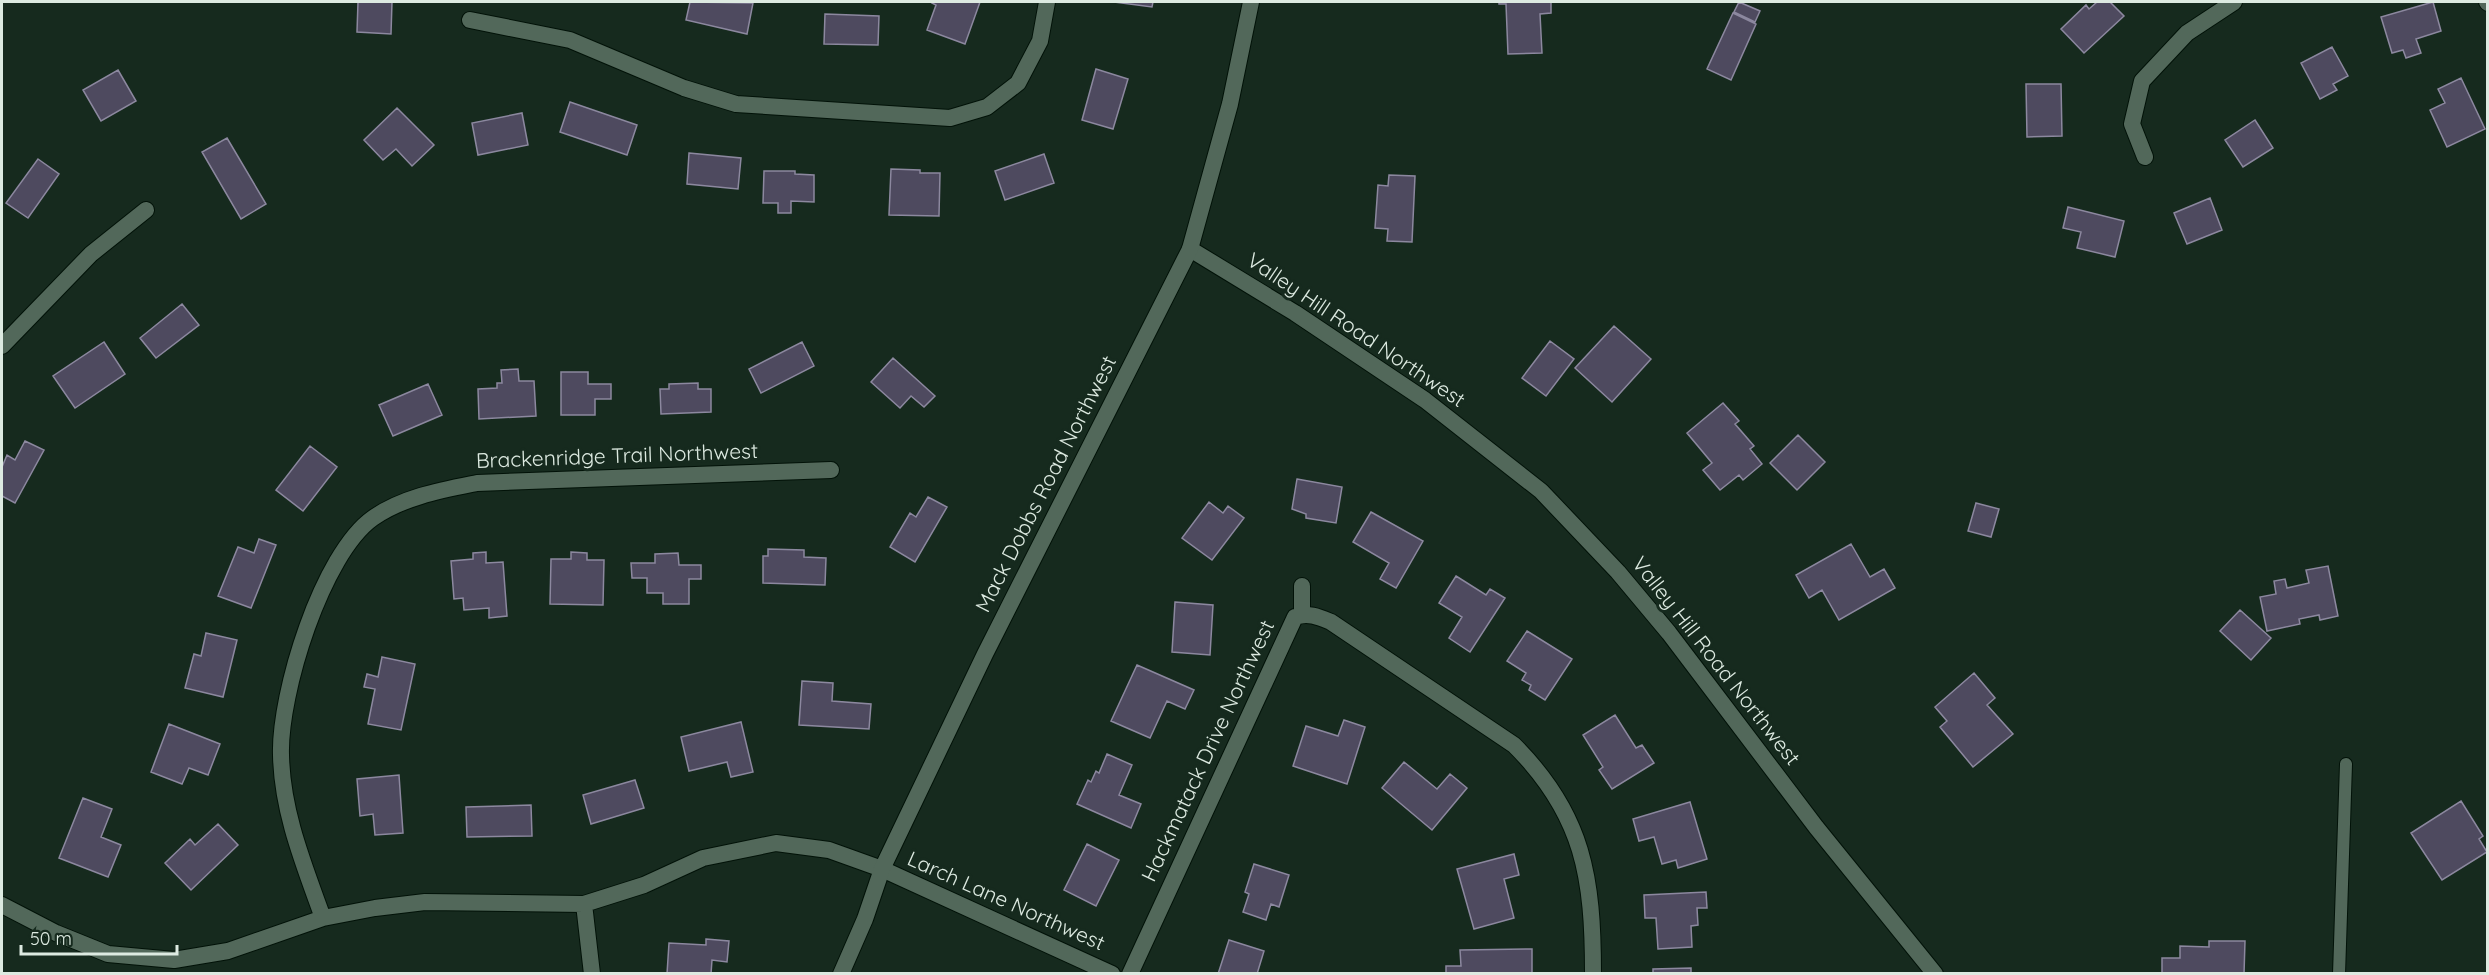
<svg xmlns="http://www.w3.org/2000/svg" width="2489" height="975" font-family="Quicksand,sans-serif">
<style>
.building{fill:#4e4a5f;stroke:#8c889f;stroke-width:1.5}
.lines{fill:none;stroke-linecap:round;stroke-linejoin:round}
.service-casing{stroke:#021208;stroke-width:14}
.minor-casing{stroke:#021208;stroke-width:18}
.tertiary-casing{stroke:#021208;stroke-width:18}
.service{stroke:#52685a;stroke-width:12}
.minor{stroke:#52685a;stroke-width:16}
.tertiary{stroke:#52685a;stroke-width:16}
.labels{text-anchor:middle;stroke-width:6;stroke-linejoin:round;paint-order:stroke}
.street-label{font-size:21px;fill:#ddeae1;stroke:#162a1e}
</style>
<rect width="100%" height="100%" fill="#162a1e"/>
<path class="building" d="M358 2H392L391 34 357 32Z
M690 2 753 3 747 34 686 20Z
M933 2H980L965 44 927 30 936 5 932 3Z
M1114 2H1153L1152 7Z
M1499 2H1551V13L1540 14 1542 53 1508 54 1506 4H1499Z
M1739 2 1760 11 1755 22 1734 12Z
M2097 2H2110L2124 16 2084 53 2061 29 2086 5 2089 9Z
M2433 2 2441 31 2416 39 2421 53 2406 58 2403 50 2392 53 2381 17Z
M1733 13 1756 24 1731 80 1707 69Z
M825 14 879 16 878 45 824 44Z
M2332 47 2348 76 2333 84 2337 90 2320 99 2301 63Z
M1096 69 1128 79 1113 129 1082 120Z
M118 70 136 101 101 121 83 90Z
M2461 78 2485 129 2447 147 2430 110 2445 103 2438 89Z
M2026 84H2061L2062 136 2027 137Z
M570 102 637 125 627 155 560 132Z
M397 108 434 145 412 166 396 149 383 160 364 140Z
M522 113 528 145 478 155 472 123Z
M2255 120 2273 148 2243 167 2225 140Z
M227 138 266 204 241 219 202 152Z
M689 153 741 158 738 189 687 184Z
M1044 154 1054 183 1005 200 995 171Z
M38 159 59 174 28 218 6 203Z
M891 169 920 170V173H940L939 216 889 215Z
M764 171H795V174L814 175V202L791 201V213H778V203H763Z
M1389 175 1415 176 1412 242 1387 241 1388 229 1375 228 1378 185 1388 186Z
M2210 198 2222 230 2187 244 2174 213Z
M2068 207 2124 221 2115 257 2077 248 2081 232 2063 228Z
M182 304 199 325 156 358 140 338Z
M1614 326 1651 359 1612 402 1575 368Z
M1550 341 1574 359 1546 396 1522 378Z
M104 342 125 374 75 408 53 376Z
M802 342 814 366 761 393 749 369Z
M893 358 935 396 924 407 911 396 900 408 871 382Z
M518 369 519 381H534L536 416 479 419 478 389 497 388V383H502L501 370Z
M561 372H588V384H611V399H595V415H561Z
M698 383V389H711V412L661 414 660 389H669V384Z
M428 384 442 415 393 436 379 405Z
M1723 403 1739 421 1735 424 1754 446 1750 449 1762 464 1743 480 1739 475 1720 490 1703 470 1712 463 1687 433Z
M1798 435 1825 462 1797 490 1770 463Z
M25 441 44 450 15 503 2 496V467L7 455 15 460Z
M310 446 337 467 303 511 276 490Z
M1297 479 1342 487 1336 523 1306 518V514L1292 509Z
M928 497 947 507 915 562 890 547 910 513 916 517Z
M1209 502 1223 513 1228 506 1244 518 1212 560 1182 538Z
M1976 503 1999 509 1991 537 1968 531Z
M1371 512 1423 541 1396 588 1380 579 1389 563 1353 542Z
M259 539 276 545 251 608 218 596 238 547 254 553Z
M1851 544 1870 577 1884 569 1895 588 1839 620 1822 590 1809 598 1796 575Z
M768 549 804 550V557L826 558 825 585 763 583V556H768Z
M486 552V563L503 562 507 616 489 618V608L464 610 463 598 454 599 451 561 473 559V553Z
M571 552 587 553V560H604L603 605 550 604 551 559H571Z
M678 553 679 565H701V579H689V604H663V593H647V578H632L631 563H655V554Z
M2328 566 2338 616 2320 620 2319 615 2299 619 2300 624 2267 631 2260 597 2276 594 2274 581 2285 579 2287 588 2309 583 2306 570Z
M1456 576 1486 595 1490 589 1505 598 1470 652 1449 638 1462 617 1439 603Z
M1175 602 1213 605 1210 655 1172 652Z
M2240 610 2271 638 2251 660 2220 631Z
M1527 631 1572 659 1545 700 1529 690 1531 685 1522 680 1526 673 1507 661Z
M206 633 237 640 223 697 185 688 194 654 201 656Z
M382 657 415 664 401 730 368 724 375 689 364 687 367 674 378 677Z
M1137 665 1194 690 1185 709 1167 701 1150 738 1111 721Z
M1974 673 1995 698 1987 705 2013 734 1973 767 1940 727 1947 721 1935 707Z
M802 681 833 683 832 701 871 704 869 729 799 725Z
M1615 715 1636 748 1642 745 1654 763 1612 789 1599 770 1603 767 1583 735Z
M1344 720 1365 727 1347 784 1293 766 1306 726 1338 736Z
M741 722 753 772 731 777 727 762 689 771 681 737Z
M169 724 220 744 208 775 189 768 182 784 151 772Z
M1107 754 1132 765 1119 795 1141 804 1131 828 1077 804 1088 780 1091 782 1096 771 1099 773Z
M1404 762 1437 789 1450 774 1467 788 1432 830 1382 788Z
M399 775 403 833 375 835 373 814 360 816 357 779Z
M635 780 644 808 591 824 583 795Z
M83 798 112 809 101 837 121 845 108 877 59 858Z
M2461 801 2483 836 2479 839 2487 852 2442 880 2411 833Z
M1690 802 1707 859 1678 868 1676 860 1662 864 1654 837 1639 841 1633 819Z
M531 805 532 836 467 837 466 807Z
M218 824 238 845 191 890 165 863 190 839 195 845Z
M1087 844 1119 860 1096 906 1064 890Z
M1514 854 1519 875 1504 879 1514 918 1474 929 1457 869Z
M1254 864 1289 875 1279 907 1271 904 1266 920 1243 912 1249 894 1245 892Z
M1706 892 1707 908H1697L1698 925 1691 926 1692 947 1658 949 1656 918H1645L1644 895Z
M706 939 729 941 727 962 712 960 711 974H667L669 943 706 945Z
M1229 940 1264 951 1257 974H1218Z
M2209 941H2245L2244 974H2162V958H2180V946L2209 947Z
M1532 949V973L1446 974V966H1461L1460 950Z
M1691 968V974H1653V969Z"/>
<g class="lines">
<g class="service-casing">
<path id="service" d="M2339 974 2346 764"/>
</g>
<g class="minor-casing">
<path id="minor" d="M2487 2 2488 3
M470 20 570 40 684 88 736 104 950 118 987 107 1018 83 1040 41 1047 2
M2145 157 2132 124 2142 81 2187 33 2234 2
M1190 249 1295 313 1425 400 1541 491 1618 572 1669 633 1816 827 1935 974
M2 346 91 254 146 210
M1302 586V614
M584 904 592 974
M2 905 56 933 108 954 174 960 228 951 323 918 375 908 425 902 584 904 644 885 703 858 776 843 829 850 882 869 1112 974
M323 918C304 865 282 812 281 755 279 694 322 554 373 518 403 497 442 490 477 483L831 470
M1130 974 1295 617C1308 612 1319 617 1331 622L1514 745C1584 815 1593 878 1593 974"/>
</g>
<g class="tertiary-casing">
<path id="tertiary" d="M841 974 865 919 882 869 985 654 1190 249 1230 104 1251 2"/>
</g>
<use href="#service" class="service"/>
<use href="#minor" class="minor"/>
<use href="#tertiary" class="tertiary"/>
</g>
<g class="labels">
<g class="street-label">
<text transform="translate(1356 330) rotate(34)" y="7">Valley Hill Road Northwest</text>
<text transform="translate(617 456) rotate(-2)" y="7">Brackenridge Trail Northwest</text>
<text transform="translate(1046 484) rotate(-63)" y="7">Mack Dobbs Road Northwest</text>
<text transform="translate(1716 661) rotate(52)" y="7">Valley Hill Road Northwest</text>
<text transform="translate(1208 751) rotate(-65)" y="7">Hackmatack Drive Northwest</text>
<text transform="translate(1006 901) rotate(24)" y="7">Larch Lane Northwest</text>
</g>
</g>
<rect width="2489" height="975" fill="none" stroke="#ddeae1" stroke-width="6"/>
<path d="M21 945v9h156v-9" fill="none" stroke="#ddeae1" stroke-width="3"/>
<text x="30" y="945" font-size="18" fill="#ddeae1" stroke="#162a1e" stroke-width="4.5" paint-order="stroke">50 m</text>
</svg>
